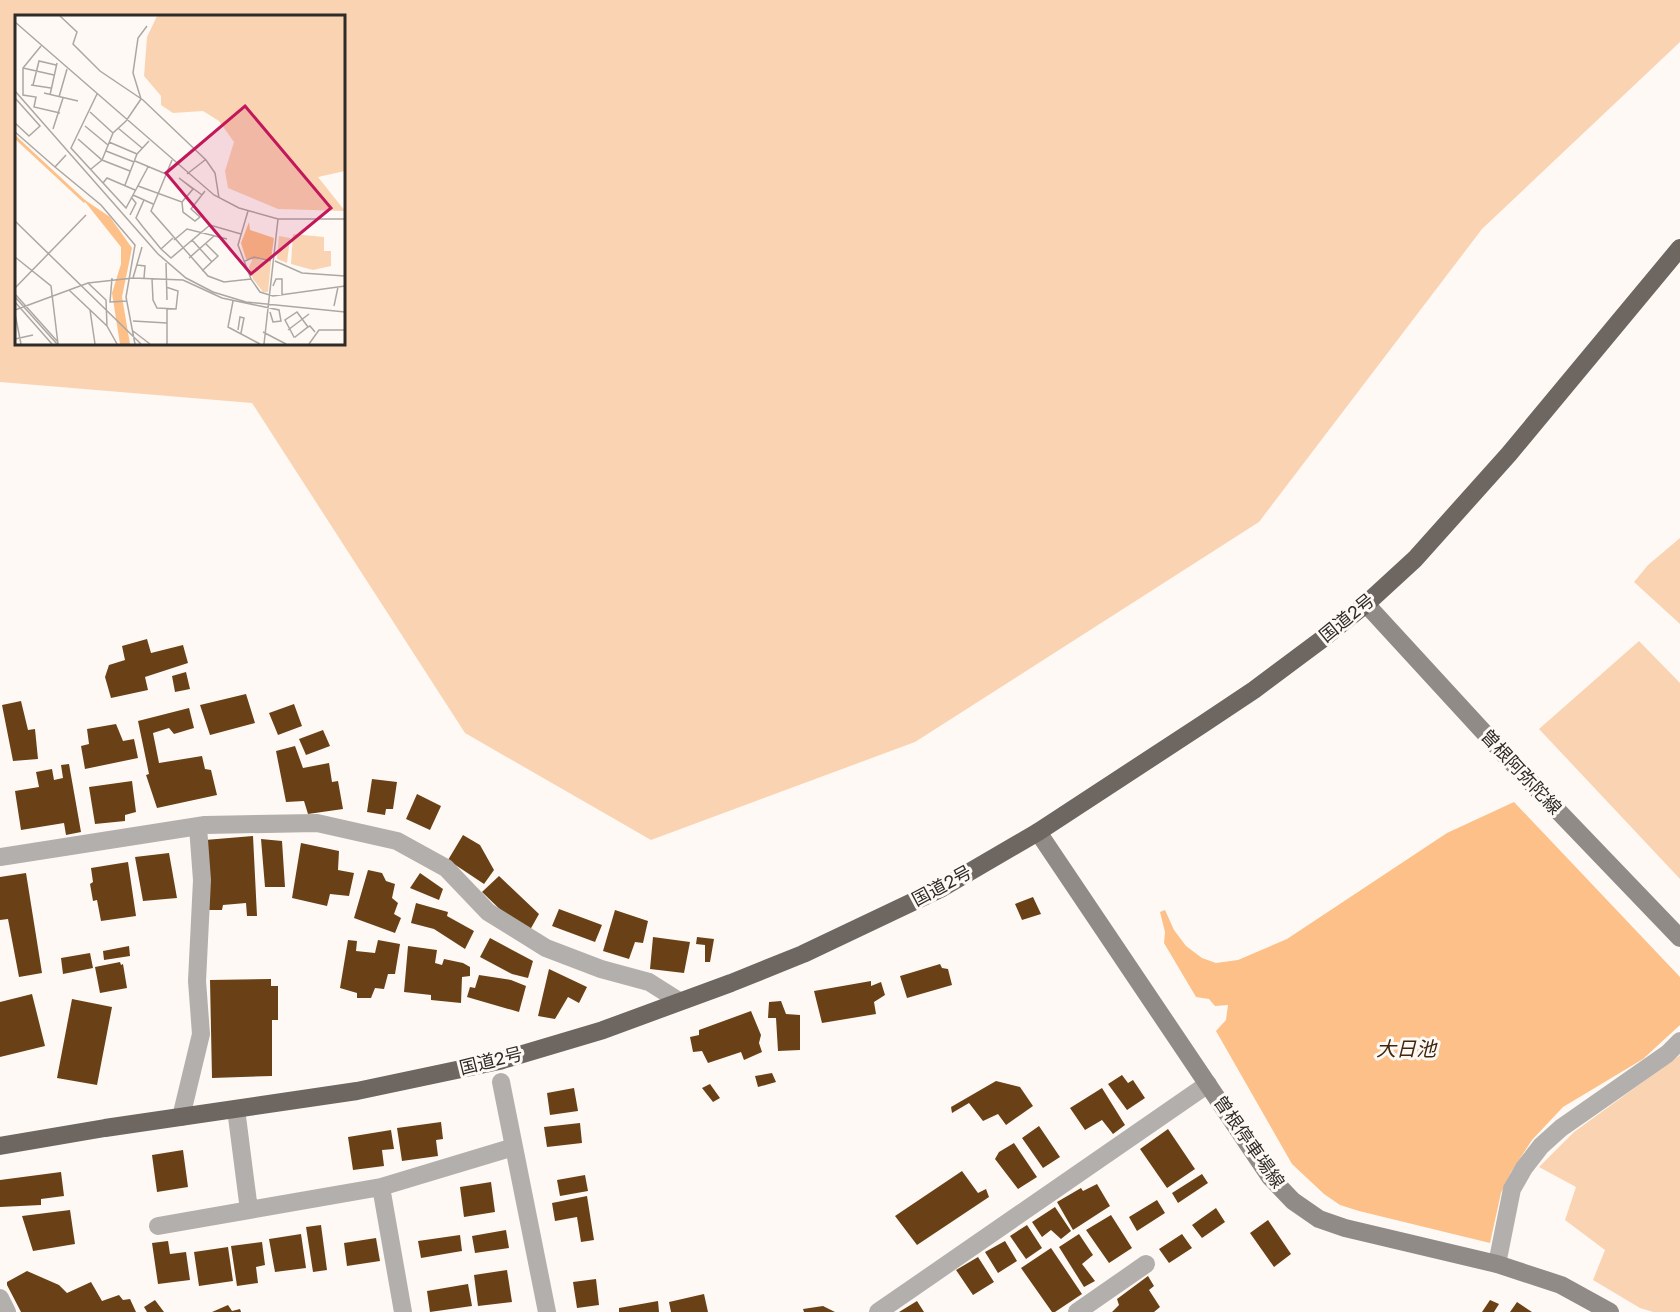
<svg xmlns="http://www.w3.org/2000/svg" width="1680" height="1312" font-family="'Golos Text','Noto Sans JP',sans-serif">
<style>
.green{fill:#fad4b2;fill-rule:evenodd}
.water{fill:#fcc088}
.building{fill:#6a4116}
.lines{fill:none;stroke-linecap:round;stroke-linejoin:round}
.minor{stroke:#b3afac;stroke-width:18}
.tertiary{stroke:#b3afac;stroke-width:18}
.secondary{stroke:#908b86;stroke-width:18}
.trunk{stroke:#6e6660;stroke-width:18}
.labels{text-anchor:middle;stroke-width:6;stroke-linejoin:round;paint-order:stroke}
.street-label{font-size:18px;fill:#2e2b28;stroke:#fef9f4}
.water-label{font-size:20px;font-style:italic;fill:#40280f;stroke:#fef9f4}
.inset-river{fill:none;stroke:#fcc088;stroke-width:3}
.inset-road{fill:none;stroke:#aba7a2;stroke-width:1.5}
.view{fill:#c2185b;fill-opacity:0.15;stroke:#c2185b;stroke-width:3}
.inset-edge{fill:none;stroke:#2e2b28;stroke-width:3}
</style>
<rect width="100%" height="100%" fill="#fef9f4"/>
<path class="green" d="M0 0H1680V42L1482 229 1259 522 915 742 651 840 465 733 252 403 0 382ZM16 16H344V344H16Z
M1680 538V624L1634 582 1648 565Z
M1639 641 1680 683V879L1539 729Z
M1680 1055V1312H1653L1640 1308 1593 1280 1605 1250 1565 1220 1576 1187 1539 1167 1574 1132Z"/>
<path class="water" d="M1514 802 1680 977V1025L1643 1059 1563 1107 1532 1140 1511 1172 1501 1193 1490 1243 1359 1211 1340 1205 1324 1194 1292 1164 1216 1031 1226 1020 1228 1005 1215 1006 1209 999 1196 997 1164 943 1165 932 1160 912 1165 910 1174 930 1186 946 1202 958 1216 963 1238 960 1287 939 1447 833Z"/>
<path class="building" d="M147 639 151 653 183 645 188 663 145 677 148 690 111 698 105 677 109 665 125 660 122 646Z
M186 672 190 689 175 692 172 676Z
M246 694 255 723 210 735 200 705Z
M21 701 28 730 35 729 38 759 13 761 2 705Z
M294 704 302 726 278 735 269 713Z
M189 708 194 728 174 734 169 728 153 733 159 763 202 756 205 769 211 770 217 795 157 808 146 775 149 774 138 721Z
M116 724 123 741 134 739 138 758 85 769 81 746 89 744 87 729Z
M323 730 330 746 306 755 299 739Z
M295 746 303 768 329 763 332 782 338 781 343 809 308 814 304 801 286 802 276 751Z
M69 764 81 832 66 835 64 823 21 830 15 791 39 787 36 772 52 769 54 780 63 778 61 765Z
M372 779 397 782 393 809H386L385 815 367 812Z
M132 781 136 812 125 815V821L95 824 89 787Z
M417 794 441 806 430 830 406 819Z
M463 835 480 845 494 870 484 884 448 860Z
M253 836 257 916H247L246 903 223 905 222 910H208L205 840Z
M261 839 282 841 285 887H265Z
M301 843 339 851 338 870 354 873 349 896 330 894 327 906 292 898Z
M169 853 177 898 143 901 135 857Z
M128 862 136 916 101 921 97 900 93 901 90 884 93 882 91 868Z
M368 870 382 873 386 881 395 884 392 898 398 903 394 914 401 918 395 933 354 918Z
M26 873 42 973 19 977 8 919 0 920V877Z
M420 873 443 889 439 900 410 888Z
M499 876 539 914 530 930 508 917 482 892Z
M1033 897 1041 914 1022 920 1015 904Z
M416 903 448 912 447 916 474 931 465 949 434 929 411 923Z
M559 909 602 925 595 942 552 926Z
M615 910 648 921 643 943 635 942 629 959 603 951Z
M653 937 690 942 684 973 650 969Z
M697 937 714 939 710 962H705V945L696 944Z
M490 938 533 961 528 978 512 974 480 957Z
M348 940 357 941 356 951 375 953 378 940 400 944 395 974H388L384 989 375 988 371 998H357V993L340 988Z
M129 946 130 956 104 960 103 951Z
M408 946 437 950 435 963 442 965 444 959 463 963 470 967V976L462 977 461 1003 431 1000V995L404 992Z
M90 953 93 968 63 974 61 958Z
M120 962 121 965 123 964 127 988 100 993 95 967Z
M940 964 942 968 948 969 952 985 907 998 900 976Z
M549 969 587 987 579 1003 568 997 555 1019 538 1016Z
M479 975 511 980 526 986 519 1012 467 997 470 987 475 988Z
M271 979V986H278V1020H272V1076L212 1078 210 980Z
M871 981V986L881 982 885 995 874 1002 876 1014 822 1023 814 991Z
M32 994 45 1046 0 1057V1002Z
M72 999 112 1007 97 1085 57 1078Z
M781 1001 786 1014 800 1015V1050L778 1051 776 1018H768L769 1002Z
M751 1011 761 1035 759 1043 762 1052 744 1060 741 1052 708 1063 702 1051 693 1052 690 1037 699 1035V1030Z
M772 1073 776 1082 758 1087 755 1076Z
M1122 1075 1128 1083 1133 1080 1145 1098 1127 1110 1108 1084Z
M996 1081 1020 1087 1033 1106 1006 1125 998 1114 983 1121 969 1103 952 1113 951 1107Z
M710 1084 720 1098 713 1102 702 1088Z
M574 1088 578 1111 550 1115 547 1093Z
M1102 1088 1125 1125 1113 1134 1102 1120 1085 1130 1070 1108Z
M441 1122 443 1139 436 1140 438 1156 402 1161 397 1128Z
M580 1123 582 1143 547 1147 544 1127Z
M1039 1126 1060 1157 1043 1168 1022 1138Z
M1168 1129 1195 1169 1167 1188 1140 1149Z
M391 1130 394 1149 382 1150 384 1166 353 1170 348 1137Z
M1014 1143 1037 1177 1018 1189 995 1159 999 1152Z
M183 1150 188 1187 157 1192 152 1155Z
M962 1171 978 1193 986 1189 989 1197 917 1245 895 1216Z
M61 1172 64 1196 41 1199V1205L0 1207V1180Z
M1202 1174 1208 1183 1178 1203 1172 1193Z
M585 1175 588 1191 560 1196 557 1180Z
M491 1182 495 1212 464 1217 460 1187Z
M1097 1184 1110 1206 1073 1230 1057 1202 1081 1188 1083 1191Z
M587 1196 594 1240 581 1242 577 1217 555 1221 552 1203Z
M1157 1200 1165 1213 1137 1231 1129 1217Z
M1055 1207 1071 1231 1061 1239 1051 1230 1042 1237 1032 1222Z
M1216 1208 1225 1222 1202 1238 1192 1225Z
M70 1210 75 1244 33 1251 22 1216Z
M1111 1215 1132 1248 1109 1263 1086 1230Z
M1268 1220 1291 1254 1274 1267 1250 1233Z
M321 1225 327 1270 313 1272 306 1227Z
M1027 1225 1042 1248 1026 1259 1010 1236Z
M506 1230 509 1248 475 1253 472 1236Z
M301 1234 306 1268 275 1272 269 1239Z
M1079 1234 1093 1255 1082 1264 1095 1281 1084 1287 1059 1247Z
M1182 1234 1192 1248 1169 1263 1159 1249Z
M460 1235 462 1251 421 1258 418 1241Z
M376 1238 380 1261 347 1266 344 1243Z
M168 1241 170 1254 186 1252 190 1280 158 1284 152 1243Z
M1005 1241 1017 1261 998 1273 985 1252Z
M262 1242 265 1265 256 1267 258 1283 237 1286 231 1246Z
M228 1247 233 1281 199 1286 194 1252Z
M1051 1248 1082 1294 1055 1312H1052L1021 1268Z
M978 1257 994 1282 973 1295 956 1270Z
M507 1270 512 1302 478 1306 474 1275Z
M27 1271 59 1285 67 1293 91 1282 102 1301 119 1295 123 1300 130 1299 136 1312H21L7 1285V1282Z
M1148 1276 1154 1286 1149 1290 1160 1307 1154 1312H1112L1119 1305 1117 1299Z
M596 1279 599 1305 577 1308 573 1282Z
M468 1284 472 1306 430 1312 427 1291Z
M704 1294 708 1312H671L669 1302Z
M155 1300 164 1312H147L144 1307Z
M1490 1300 1499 1304 1494 1312H1482Z
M658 1301 659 1312H619V1308Z
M917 1301 924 1312H899Z
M1517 1302 1532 1312H1510Z
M228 1305 232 1311 240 1309 241 1312H212Z
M823 1306 835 1312H804L803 1309Z"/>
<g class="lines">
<path class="minor" d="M0 857 205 825 317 823 397 841 446 868 488 912 546 948 601 969 649 982 679 1001
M501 1082 547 1312
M236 1109 249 1210
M181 1117 201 1034 197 981 202 880 198 827
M1497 1264 1512 1189 1524 1168 1541 1146 1561 1128 1667 1054 1680 1041
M403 1312 381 1187 158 1226 381 1187 514 1147
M878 1312 1208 1084
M1077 1312 1146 1264"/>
<path class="tertiary" d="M0 1298 7 1312"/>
<path class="secondary" d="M1366 604 1514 765 1680 938
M1038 832 1270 1177 1293 1201 1319 1219 1345 1228 1497 1264 1561 1285 1610 1312"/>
<path class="trunk" d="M0 1146 105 1128 357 1091 499 1061 603 1030 731 983 803 954 942 888 1038 832 1203 724 1254 690 1321 640 1366 604 1415 559 1509 454 1680 248"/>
</g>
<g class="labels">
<g class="street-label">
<text transform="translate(1347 618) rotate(-39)" y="6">国道2号</text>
<text transform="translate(1521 772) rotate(47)" y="6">曽根阿弥陀線</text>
<text transform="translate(942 886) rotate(-28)" y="6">国道2号</text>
<text transform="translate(491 1061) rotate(-14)" y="6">国道2号</text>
<text transform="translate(1249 1142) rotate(55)" y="6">曽根停車場線</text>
</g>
<g class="water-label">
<text x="1406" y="1056">大日池</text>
</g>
</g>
<g transform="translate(15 15)">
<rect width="330" height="330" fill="#fef9f4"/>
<path d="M142 1H330V156L303 162 330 196 263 194 213 173 210 156 219 127 204 106 188 96 158 98 146 90V81L129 61 132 22ZM278 219 309 222V236H316V251L298 255 276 249ZM264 221 275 223 272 248 262 244ZM238 243 256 247 253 277H248L238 264 234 252Z" fill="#fad4b2"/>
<path d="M67 183 95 202 117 233 107 282 115 329H105L97 278 106 249V232ZM234 207 235 215 259 223 256 245 231 244 226 228Z" fill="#fcc088"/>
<path class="inset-river" d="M0 122 70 187"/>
<path class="inset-road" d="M45 1 62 17 58 29 85 56 128 85 191 145 200 158 204 183M0 7 199 180 224 193 263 204H330M26 31 8 53V80L21 82 19 92 45 98M8 53 39 60M16 70 36 73M18 70 24 46 41 50M0 76 143 239 171 263 198 277 231 287 330 297M29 78 63 86M82 79 56 133 111 193 133 152M35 80 42 48M44 82 52 54M0 83 25 111 14 121 0 108M126 84 118 58 123 23 132 11M75 97 98 118M70 111 93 130M103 113 127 133M38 114 48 83M0 117 40 152M63 124 87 145 115 156M94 127 122 139M91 136 119 147M51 140 40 152 86 190 120 230 111 282 120 329M157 145 136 196 193 261 209 267 236 264 245 277 258 281 330 271M120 146 151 159M76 154 87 145 98 118 111 106 126 84M172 159 190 145M88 168 92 163 120 175M110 170 122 139 134 126M123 171 167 187 168 197 180 206 185 202 176 194 190 176M118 180 138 189M129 185 121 203 128 212 146 234 158 223M167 187 178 174 164 163 187 180M233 196 223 230 236 264M115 200 121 188 116 182M0 206 126 329M159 225 172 214 212 224M177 225 197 247M146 234 156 243 195 210 226 219M0 242 36 271 43 329M174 243 199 221M230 246 239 242 256 246M260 246 287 258 330 261M151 248 152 285M122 250 130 251 129 263M187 256 203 241 191 229M97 263 95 287 112 286M118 263 127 232M137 264 138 285 142 293 161 294 163 276 151 272M73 268 91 285 92 311M258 271 261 264H267V280M0 273 71 200M54 275 92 311 102 329M0 279 42 326M0 282 42 329M218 286 213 312 245 329M0 287 37 329M319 291 323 272M152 293V329M0 295 73 268 118 263 168 265 207 283 264 295 266 306 258 307 255 297M75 295 80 329M0 299 6 329M118 306 152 308M293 312 282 297 270 305 279 322H280L293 312 295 311 300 317M223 315 225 302 229 303 226 318M273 315 294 299M118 316 135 329M248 317 271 329M0 324 18 320M249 329 263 204M294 329 304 315H330"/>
<path class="view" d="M230 91 316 193 236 259 151 158Z"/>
<rect width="330" height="330" class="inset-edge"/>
</g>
</svg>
